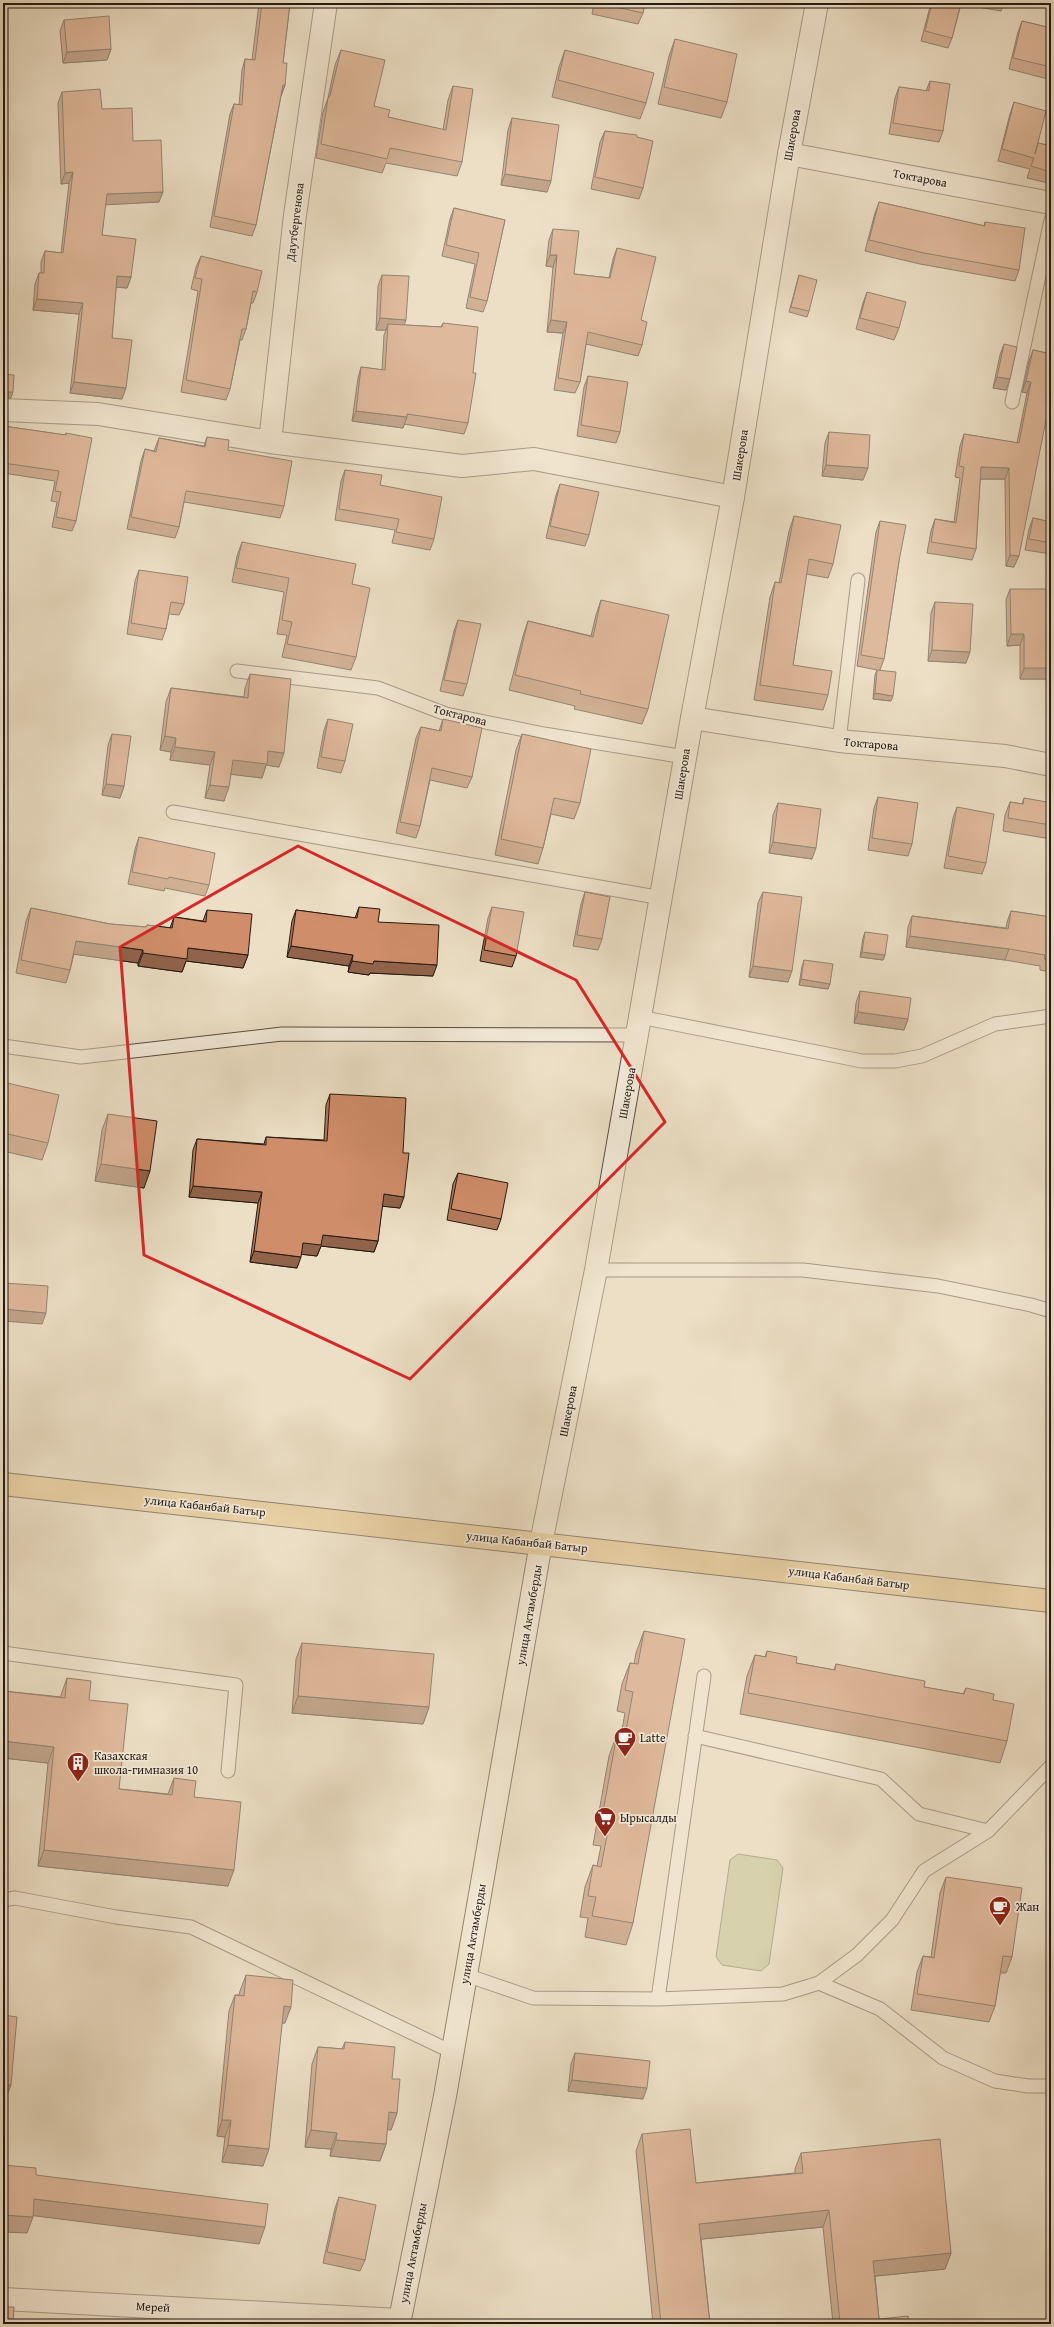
<svg xmlns="http://www.w3.org/2000/svg" width="1054" height="2327" font-family="'Gentium Book Plus',serif">
<style>
.green{fill:#bcc091;stroke:#706d52}
.lines{fill:none;stroke-linecap:round;stroke-linejoin:round}
.service-casing{stroke:#574b40;stroke-width:15}
.minor-casing{stroke:#574b40;stroke-width:24}
.tertiary-casing{stroke:#574b40;stroke-width:24}
.secondary-casing{stroke:#251a13;stroke-width:24}
.primary-casing{stroke:#251a13;stroke-width:24}
.service{stroke:#f3ead9;stroke-width:13}
.minor{stroke:#f3ead9;stroke-width:22}
.tertiary{stroke:#f3ead9;stroke-width:22}
.secondary{stroke:#f3ead9;stroke-width:22}
.primary{stroke:#e6c082;stroke-width:22}
.wall{fill:#b2795a;stroke:#251a13}
.shaded-wall{fill:#91634a;stroke:#251a13}
.building{fill:#cf8d69;stroke:#251a13}
.marked{fill:none;stroke:#d62828;stroke-width:3;stroke-linejoin:round}
.labels{text-anchor:middle;stroke-width:3.5;stroke-linejoin:round;paint-order:stroke}
.street-label{font-size:12px;fill:#251a13;stroke:#f3ead9}
.poi-label{font-size:12px;fill:#251a13;stroke:#f3ead9;text-anchor:start}
</style>
<rect width="100%" height="100%" fill="#ecdfc5"/>
<filter id="stains"><feTurbulence type="fractalNoise" baseFrequency=".005" numOctaves="4"/><feColorMatrix values="0 0 0 0 .2 0 0 0 0 .09 0 0 0 0 .02 0 0 0 .5 -.17"/></filter>
<radialGradient id="worn" r=".72"><stop offset=".6" stop-color="#630" stop-opacity="0"/><stop offset="1" stop-color="#630" stop-opacity=".3"/></radialGradient>
<path class="green" d="M738 1854 777 1860 783 1868 769 1964 761 1971 722 1965 716 1957 730 1860Z"/>
<g class="lines">
<g class="service-casing">
<path id="service" d="M1012 402 1051 220
M237 671 378 688 446 714 544 734 685 757
M839 741 858 580
M173 812 662 898
M640 1017 862 1061H895L922 1056 995 1024 1051 1016
M3 1046 81 1057 282 1034 637 1035
M596 1270H803L938 1286 1031 1305 1051 1311
M3 1653 236 1685 228 1771
M695 1736 881 1779 919 1814 988 1831
M3 1900 15 1898 116 1917 191 1927 452 2052
M466 1975 533 1998 658 1999 783 1994 819 1983 857 1955 892 1920 924 1871 988 1831 1051 1766
M819 1983 880 2009 943 2058 995 2081 1028 2086H1051
M658 1999 704 1676"/>
</g>
<g class="minor-casing">
<path id="minor" d="M789 154 1051 203
M3 410 98 414 270 442 462 466 534 459 733 497
M270 442 295 215 326 3
M692 718 839 741 1005 756 1051 765
M3 2299 399 2320"/>
</g>
<g class="tertiary-casing">
<path id="tertiary" d="M541 1543 596 1270 692 718 733 497 789 154 817 3"/>
</g>
<g class="secondary-casing">
<path id="secondary" d="M399 2324 445 2096 541 1543"/>
</g>
<g class="primary-casing">
<path id="primary" d="M3 1484 1051 1601"/>
</g>
<use href="#service" class="service"/>
<use href="#minor" class="minor"/>
<use href="#tertiary" class="tertiary"/>
<use href="#secondary" class="secondary"/>
<use href="#primary" class="primary"/>
</g>
<path class="wall" d="M259 3H290L283 63 285 85 281 96 256 225 252 236 210 227 230 114 234 104 239 105 242 70 245 59 252 60Z
M594 3H645L643 13 638 24 592 14Z
M931 3H1004L1001 11 961 4 952 38 948 48 921 41Z
M64 20 111 49 107 60 63 63 60 31Z
M1022 21 1051 28V72L1048 79 1009 69 1018 32Z
M675 39 727 102 721 118 658 104 669 56Z
M341 50 374 106 388 117 443 130 448 100 453 86 462 162 457 176 386 163 382 173 316 158 323 112 328 98 335 65Z
M565 50 646 103 640 119 552 97 559 67Z
M930 81 943 131 939 142 889 134 895 98 899 87 926 91Z
M62 92 102 109 133 141 159 202 105 204 102 235 131 277 127 288 116 287 112 338 122 399 70 393 79 314 33 310 35 284 39 273H41V262L45 251 61 253 69 183 61 184 58 103Z
M1014 102 1038 143 1051 146V175L1048 183 1027 178 1030 169 998 161 1010 114Z
M512 118 547 192 501 185 508 130Z
M605 131 637 137 643 188 639 199 591 189 600 142Z
M879 202 984 226 985 222 1019 270 1015 281 920 264 865 251 875 213Z
M454 208 505 220 487 301 483 312 466 308 475 264 442 256 450 219Z
M553 229 574 274 609 278 613 259 617 248 641 320 642 345 638 356 586 344 580 382 575 393 554 390 563 333 547 332 553 267 546 266 549 240Z
M201 256 257 292 253 303H251L246 329 242 340H240L230 389 226 400 181 392 198 291 191 289 196 267Z
M382 275 404 325 441 327 443 323 468 423 464 434 404 424 403 428 352 421 358 378 361 367 382 370 384 335 386 330H376L378 286Z
M799 275 809 311 807 317 789 312Z
M867 292 899 328 894 340 856 329 863 303Z
M1004 344 1006 390 993 388 1000 355Z
M1033 350 1051 354 1014 567 1006 566 1005 479H980L976 549 972 560 927 553 931 531 935 519 954 522 960 478 955 477 960 446 964 434 1017 443 1027 393 1022 392 1029 361Z
M588 376 620 432 616 443 577 436 584 387Z
M3 426 65 435 66 433 76 521 72 531 52 527 57 502 51 501 55 481 3 473Z
M829 432 863 480 822 476 825 443Z
M207 437 228 450 284 506 280 518 184 502 179 527 175 538 127 529 141 461 145 449 154 451 159 438 204 446Z
M345 470 380 485 434 539 430 550 392 543 395 530 335 520 341 481Z
M560 484 589 535 585 546 546 538 556 495Z
M794 516 833 564 828 578 806 574 793 665 828 695 823 710 754 700 770 597 775 582 779 583 789 531Z
M1033 518 1051 522V554L1025 550 1029 529Z
M880 521 899 561 884 659 880 670 891 701 873 699 875 675 877 670 857 666 876 532Z
M242 542 352 584 356 657 351 670 282 657 287 635 277 634 284 592 232 582 237 556Z
M139 570 184 604 179 615 169 614 166 629 162 640 127 634 135 581Z
M1010 589 1049 672 1047 679H1020V645L1007 646 1006 600Z
M601 600 648 709 642 724 574 709 575 706 509 690 523 636 528 621 591 636 596 615Z
M935 602 966 663 928 661 931 613Z
M458 620 467 684 463 696 440 691 454 631Z
M250 674 279 767 266 765 262 778 231 774 224 801 205 798 210 765 170 760 171 752 160 750 166 702 171 688 244 697 245 688Z
M328 719 345 761 341 773 317 768 324 730Z
M443 719 472 777 467 788 430 780 420 826 416 838 396 833 416 738 421 727 439 731Z
M112 734 124 786 120 798 102 795 108 745Z
M522 734 580 803 574 819 551 814 543 848 538 864 495 855 516 750Z
M878 797 912 844 908 856 868 850 874 808Z
M1024 798 1046 806 1051 807V839L1003 831 1005 815 1010 802 1022 804Z
M778 803 812 859 769 853 773 815Z
M957 807 986 863 982 874 944 868 953 818Z
M139 837 209 885 205 896 165 888 164 891 128 884 135 849Z
M585 892 602 939 598 950 573 946 581 904Z
M763 892 788 982 749 977 758 903Z
M359 907 378 922 433 976 370 973 369 975 348 972 349 966 287 957 292 921 296 910 355 918Z
M492 907 516 956 512 967 480 961 488 918Z
M31 908 110 924 146 927 147 925 170 928 174 917 203 921 207 910 248 955 243 968 186 961 182 972 138 966V963L74 954 70 970 66 983 16 973 26 921Z
M1011 911 1050 917 1051 916V972L1040 970V966L1005 960 906 947 908 927 912 916 1006 928 1007 922Z
M865 932 885 955 883 960 860 957 863 938Z
M804 960 828 989 799 985 802 966Z
M860 991 908 1019 904 1030 854 1023 856 1003Z
M3 1082 48 1143 42 1160 3 1151Z
M330 1094 400 1208 382 1206 378 1241 374 1252 321 1246 317 1256 301 1254 297 1268 250 1262 258 1203 189 1197 193 1150 197 1139 264 1144 266 1137 324 1140 326 1105Z
M108 1114 144 1188 95 1181 102 1130Z
M458 1173 501 1219 497 1230 447 1220 453 1184Z
M644 1631 633 1923 626 1945 585 1937 588 1918 580 1917 585 1887 593 1865 597 1866 601 1846 593 1845 609 1756 617 1734 621 1735 625 1713 617 1711 622 1684 630 1663 634 1664 636 1653Z
M302 1643 429 1707 423 1724 292 1713 296 1659Z
M767 1651 796 1663 834 1670 836 1664 924 1687 963 1694 966 1688 993 1700 1007 1741 1000 1763 740 1714 747 1676 755 1655 765 1657Z
M67 1678 89 1700 119 1789 168 1794 174 1778 194 1797 228 1886 38 1866 48 1763 3 1758V1691L61 1697V1695Z
M946 1877 1012 1957 1006 1973H1000L995 2006 989 2022 911 2010 917 1972 923 1956 931 1957 940 1893Z
M246 1975 285 2023H282L263 2166 222 2162 225 2137 217 2136 229 2011 235 1995H239L240 1991Z
M345 2042 392 2079 397 2113 391 2130 387 2129 386 2144 380 2161 330 2156 331 2149 305 2147 312 2064 318 2047 342 2049Z
M575 2053 643 2099 568 2091 571 2064Z
M642 2134 696 2183 795 2173V2169L801 2153 951 2253 945 2269 875 2276 879 2319 833 2323 823 2227 701 2239 710 2324H653L636 2151Z
M339 2197 365 2260 360 2271 323 2263 335 2208Z"/>
<path class="shaded-wall" d="M111 49 107 60 63 63 67 52Z
M283 85H285L281 96Z
M73 172 69 183 61 184 65 173Z
M505 174 551 181 547 192 501 185Z
M163 192 159 202 103 205 107 194Z
M550 255H557L553 267 546 266Z
M117 276 131 277 127 288 113 287Z
M37 299 83 303 79 314 33 310Z
M380 318 406 320 402 331 388 324 386 330H376Z
M551 320 567 322 563 333 547 332Z
M997 377 1010 379 1006 390 993 388Z
M1026 381 1031 382 1027 393 1022 392Z
M74 382 126 388 122 399 70 393Z
M3 392H13L11 398H3Z
M356 411 407 417 403 428 352 421Z
M826 465 868 468 863 480 822 476Z
M981 467 1009 468 1005 479H977Z
M1010 555 1019 556 1014 567 1006 566Z
M1011 634H1024L1020 645 1007 646Z
M932 650 970 652 966 663 928 661Z
M1051 661V672H1049L1047 679H1020L1024 668Z
M875 693 893 696 891 701 873 699Z
M165 736 176 738 171 752 160 750Z
M175 747 215 752 210 765 170 760Z
M268 751 284 753 279 767 266 765 262 778 228 774 233 760Z
M106 784 124 786 120 798 102 795Z
M210 785 229 787 224 801 205 798Z
M773 842 816 848 812 859 769 853Z
M910 936 1009 949 1005 960 906 947Z
M76 941 143 950 138 963 72 954Z
M291 946 353 955 349 966 287 957Z
M188 948 248 955 243 968 186 961 182 972 138 966 143 953Z
M862 952 885 955 883 960 860 957Z
M352 961H374L437 965 433 976 370 973 369 975 348 972Z
M753 966 792 971 788 982 749 977Z
M801 979 830 984 828 989 799 985Z
M858 1012 908 1019 904 1030 854 1023Z
M101 1164 150 1171 144 1188 95 1181Z
M193 1186 262 1192 258 1203 189 1197Z
M384 1194 404 1197 400 1208 380 1206Z
M323 1235 378 1241 374 1252 321 1246 317 1256 298 1254 303 1243Z
M254 1251 301 1257 297 1268 250 1262Z
M3 1309 46 1313 42 1324 3 1321Z
M298 1696 429 1707 423 1724 292 1713Z
M3 1741 54 1747 48 1763 3 1758Z
M44 1850 234 1870 228 1886 38 1866Z
M284 2006 291 2007 285 2023H278Z
M572 2080 647 2088 643 2099 568 2091Z
M3 2085H11L3 2106Z
M389 2112 397 2113 391 2130 383 2129Z
M222 2120H231L225 2137 217 2136Z
M311 2130 337 2133 331 2149 305 2147Z
M336 2140 386 2144 380 2161 330 2156Z
M228 2145 269 2149 263 2166 222 2162Z
M34 2199 265 2227 259 2244 28 2215Z
M829 2210 823 2227 693 2240 699 2224Z
M3 2215 33 2217 27 2233 3 2232Z
M951 2253 945 2269 867 2277 873 2261Z"/>
<path class="building" d="M262 3H290L283 63H287L285 85H283L256 225 214 216 234 104 242 105 245 59 255 60Z
M598 3H645L643 13Z
M932 3H961L952 38 925 31Z
M109 16 111 49 67 52 64 20Z
M1022 21 1051 28V67L1013 58Z
M675 39 737 54 727 102 664 87Z
M341 50 385 60 374 106 390 110 388 117 446 130 453 86 473 89 462 162 390 148 387 159 321 144 328 98 330 96Z
M565 50 654 73 646 103 558 80Z
M930 81 950 84 943 131 893 123 899 87 929 91Z
M100 89 102 109 132 108 133 141 161 140 163 192 107 194 102 235 136 239 131 277 117 276 112 338 132 340 126 388 74 382 83 303 37 299 39 273H44L45 251 63 253 73 172 65 173 62 92Z
M1014 102 1046 111 1035 154 1038 143 1051 146V172L1031 166 1034 158 1002 149Z
M512 118 559 125 551 181 505 174Z
M605 131 637 135V137L653 141 643 188 595 177Z
M879 202 985 226V222L1025 228 1019 270 924 253 869 240Z
M454 208 505 220 487 301 470 297 479 253 446 245Z
M553 229 579 231 574 274 610 278 617 248 656 257 641 320 647 322 642 345 588 332 580 382 558 378 567 322 551 320 557 255H550Z
M201 256 262 271 257 292 253 291 246 329H242L230 389 186 380 202 279 195 278Z
M382 275 409 276 406 320 380 318Z
M799 275 817 280 809 311 791 307Z
M867 292 906 302 899 328 860 318Z
M443 323 478 327 473 373H476L468 423 407 414V417L356 411 361 367 385 370 388 324 442 327Z
M1004 344 1017 347 1010 379 997 377Z
M1033 350 1051 354V395L1019 556 1010 555 1009 468 981 467 976 549 931 542 935 519 956 523 964 467 959 466 964 434 1019 443 1031 382 1026 381Z
M3 374 14 375 13 392H3Z
M588 376 628 382 620 432 581 425Z
M3 426 66 435V433L92 438 76 521 56 517 61 492 55 491 59 471 3 463Z
M829 432 870 435 868 468 826 465Z
M207 437 229 440 228 450 292 461 284 506 186 491 179 527 131 517 145 449 156 452 159 438 205 447Z
M345 470 382 475 380 485 442 497 434 539 396 532 399 519 339 509Z
M560 484 599 492 589 535 550 526Z
M794 516 841 525 833 564 809 559 793 665 832 671 828 695 760 685 775 582 781 583Z
M1033 518 1051 522V543L1029 539Z
M880 521 906 525 899 561 884 659 861 655Z
M242 542 356 564 352 584 370 588 356 657 287 644 292 622 282 620 289 578 236 568Z
M139 570 188 577 184 604 171 602 166 629 131 623Z
M1010 589H1051V668H1024V634H1011Z
M601 600 669 615 648 709 580 694 581 691 515 675 528 621 593 637Z
M935 602 973 604 970 652 932 650Z
M458 620 481 624 467 684 444 680Z
M877 670 896 672 893 696 875 693Z
M250 674 291 679 284 753 268 751 267 764 233 760 229 787 210 785 215 752 175 747 176 738 165 736 171 688 248 698Z
M328 719 353 724 345 761 321 757Z
M443 719 482 728 472 777 432 768 420 826 400 822 421 727 441 731Z
M112 734 131 736 124 786 106 784Z
M522 734 591 749 580 803 554 798 543 848 501 839Z
M878 797 918 803 912 844 872 838Z
M1024 798 1047 802 1046 806 1051 807V825L1008 818 1010 802 1023 804Z
M778 803 821 809 816 848 773 842Z
M957 807 994 814 986 863 948 856Z
M139 837 215 853 209 885 169 877 168 879 132 872Z
M585 892 610 897 602 939 577 935Z
M763 892 802 897 792 971 753 966Z
M359 907 380 909 378 922 439 925 437 965 374 961 373 964 352 961 353 955 291 946 296 910 357 918Z
M492 907 524 912 516 956 484 950Z
M31 908 110 924 146 927 147 925 172 928 174 917 206 922 207 910 252 914 248 955 188 948 187 959 143 953V950L76 941 70 970 21 960Z
M1011 911 1051 917V960L1044 959 1045 955 1009 949 910 936 912 916 1008 929Z
M865 932 888 935 885 955 862 952Z
M804 960 833 964 830 984 801 979Z
M860 991 911 998 908 1019 858 1012Z
M3 1082 59 1095 48 1143 3 1133Z
M330 1094 406 1098 403 1153H409L404 1197 384 1194 378 1241 323 1235 321 1245 303 1243 301 1257 254 1251 262 1192 193 1186 197 1139 266 1145V1137L327 1141Z
M108 1114 157 1121 150 1171 101 1164Z
M458 1173 508 1183 501 1219 451 1209Z
M3 1174H8L3 1210Z
M3 1283 48 1286 46 1313 3 1309Z
M644 1631 685 1639 633 1923 592 1916 596 1897 588 1896 593 1865 601 1867 609 1825 601 1823 617 1734 625 1736 633 1692 625 1690 630 1663 638 1664Z
M302 1643 434 1654 429 1707 298 1696Z
M767 1651 797 1657 796 1663 835 1670 836 1664 887 1674 925 1681 924 1687 964 1694 966 1688 994 1694 993 1700 1014 1704 1007 1741 748 1693 755 1655 766 1657Z
M67 1678 91 1681 89 1700 128 1704 119 1789 172 1795 174 1778 196 1781 194 1797 241 1802 234 1870 44 1850 54 1747 3 1741V1691L65 1698Z
M946 1877 1022 1888 1012 1957 1003 1956 995 2006 917 1994 923 1956 934 1958Z
M246 1975 293 1980 291 2007 284 2006 269 2149 228 2145 231 2120H222L235 1995 244 1996Z
M3 2015 17 2017 11 2085H3Z
M345 2042 395 2047 392 2079H400L397 2113 389 2112 386 2144 336 2140 337 2133 311 2130 318 2047 344 2049Z
M575 2053 650 2061 647 2088 572 2080Z
M690 2129 696 2183 803 2173 801 2153 940 2139 951 2253 873 2261 879 2319 908 2316 909 2324H827L840 2323 829 2210 699 2224 710 2324H661L642 2134Z
M3 2165 36 2168V2175L268 2204 265 2227 34 2199 33 2217 3 2215Z
M339 2197 376 2205 365 2260 327 2252Z
M3 2307H14L13 2324H3Z"/>
<path d="M0 0H1054V2327H0ZM298 846 576 980 665 1122 410 1379 144 1255 120 947Z" fill="#ecdfc5" fill-opacity=".55" fill-rule="evenodd"/>
<path class="marked" d="M298 846 576 980 665 1122 410 1379 144 1255 120 947Z"/>
<defs>
<g id="cafe-pin" transform="scale(1.15)"><path d="M0 17L-7.5 6A9.5 9.5 0 1 1 7.5 6Z" fill="#8f2418" stroke="#f3ead9"/><path d="M-5.5-4.5H6V0H3Q3 3.5 0 3.5H-2.5Q-5.5 3.5-5.5 0ZM3-3.2v2h1.7v-2ZM-6 4.5H4V6H-6Z" fill="#fff"/></g>
<g id="building-pin" transform="scale(1.15)"><path d="M0 17L-7.5 6A9.5 9.5 0 1 1 7.5 6Z" fill="#8f2418" stroke="#f3ead9"/><path d="M-4-6H4V6H1V3H-1V6H-4ZM-2.5-4.3h1.7v1.8h-1.7ZM.8-4.3h1.7v1.8H.8ZM-2.5-1h1.7V.8h-1.7ZM.8-1h1.7V.8H.8Z" fill="#fff"/></g>
<g id="supermarket-pin" transform="scale(1.15)"><path d="M0 17L-7.5 6A9.5 9.5 0 1 1 7.5 6Z" fill="#8f2418" stroke="#f3ead9"/><path d="M-6-5.5h2.5l.6 2H6L4.5 2H-2.5L-4.4-4H-6ZM-1.5 3.2a1.3 1.3 0 1 0 .1 0ZM3 3.2a1.3 1.3 0 1 0 .1 0Z" fill="#fff"/></g>
</defs>
<g fill-rule="evenodd">
<use href="#cafe-pin" x="625" y="1738"/>
<use href="#building-pin" x="78" y="1763"/>
<use href="#supermarket-pin" x="605" y="1818"/>
<use href="#cafe-pin" x="1000" y="1907"/>
</g>
<g class="labels">
<g class="street-label">
<text transform="translate(792 135) rotate(-80)" y="4">Шакерова</text>
<text transform="translate(920 178) rotate(11)" y="4">Токтарова</text>
<text transform="translate(295 222) rotate(-83)" y="4">Даутбергенова</text>
<text transform="translate(740 455) rotate(-81)" y="4">Шакерова</text>
<text transform="translate(460 715) rotate(14)" y="4">Токтарова</text>
<text transform="translate(871 744) rotate(5)" y="4">Токтарова</text>
<text transform="translate(682 774) rotate(-81)" y="4">Шакерова</text>
<text transform="translate(627 1093) rotate(-80)" y="4">Шакерова</text>
<text transform="translate(568 1411) rotate(-79)" y="4">Шакерова</text>
<text transform="translate(205 1506) rotate(6)" y="4">улица Кабанбай Батыр</text>
<text transform="translate(527 1542) rotate(6)" y="4">улица Кабанбай Батыр</text>
<text transform="translate(849 1578) rotate(7)" y="4">улица Кабанбай Батыр</text>
<text transform="translate(529 1615) rotate(-80)" y="4">улица Актамберды</text>
<text transform="translate(473 1934) rotate(-80)" y="4">улица Актамберды</text>
<text transform="translate(413 2253) rotate(-79)" y="4">улица Актамберды</text>
<text transform="translate(153 2307) rotate(3)" y="4">Мерей</text>
</g>
<g class="poi-label">
<text x="640" y="1742">Latte</text>
<text x="94" y="1760">Казахская<tspan x="94" dy="14">школа-гимназия 10</tspan></text>
<text x="620" y="1822">Ырысалды</text>
<text x="1016" y="1911">Жан</text>
</g>
</g>
<rect width="1054" height="2327" fill="none" stroke="#ecdfc5" stroke-width="16"/>
<rect x="4" y="4" width="1046" height="2319" fill="none" stroke="#251a13" stroke-width="2"/>
<rect x="8" y="8" width="1038" height="2311" fill="none" stroke="#251a13"/>
<rect width="100%" height="100%" filter="url(#stains)"/>
<rect width="100%" height="100%" fill="url(#worn)"/>
</svg>
